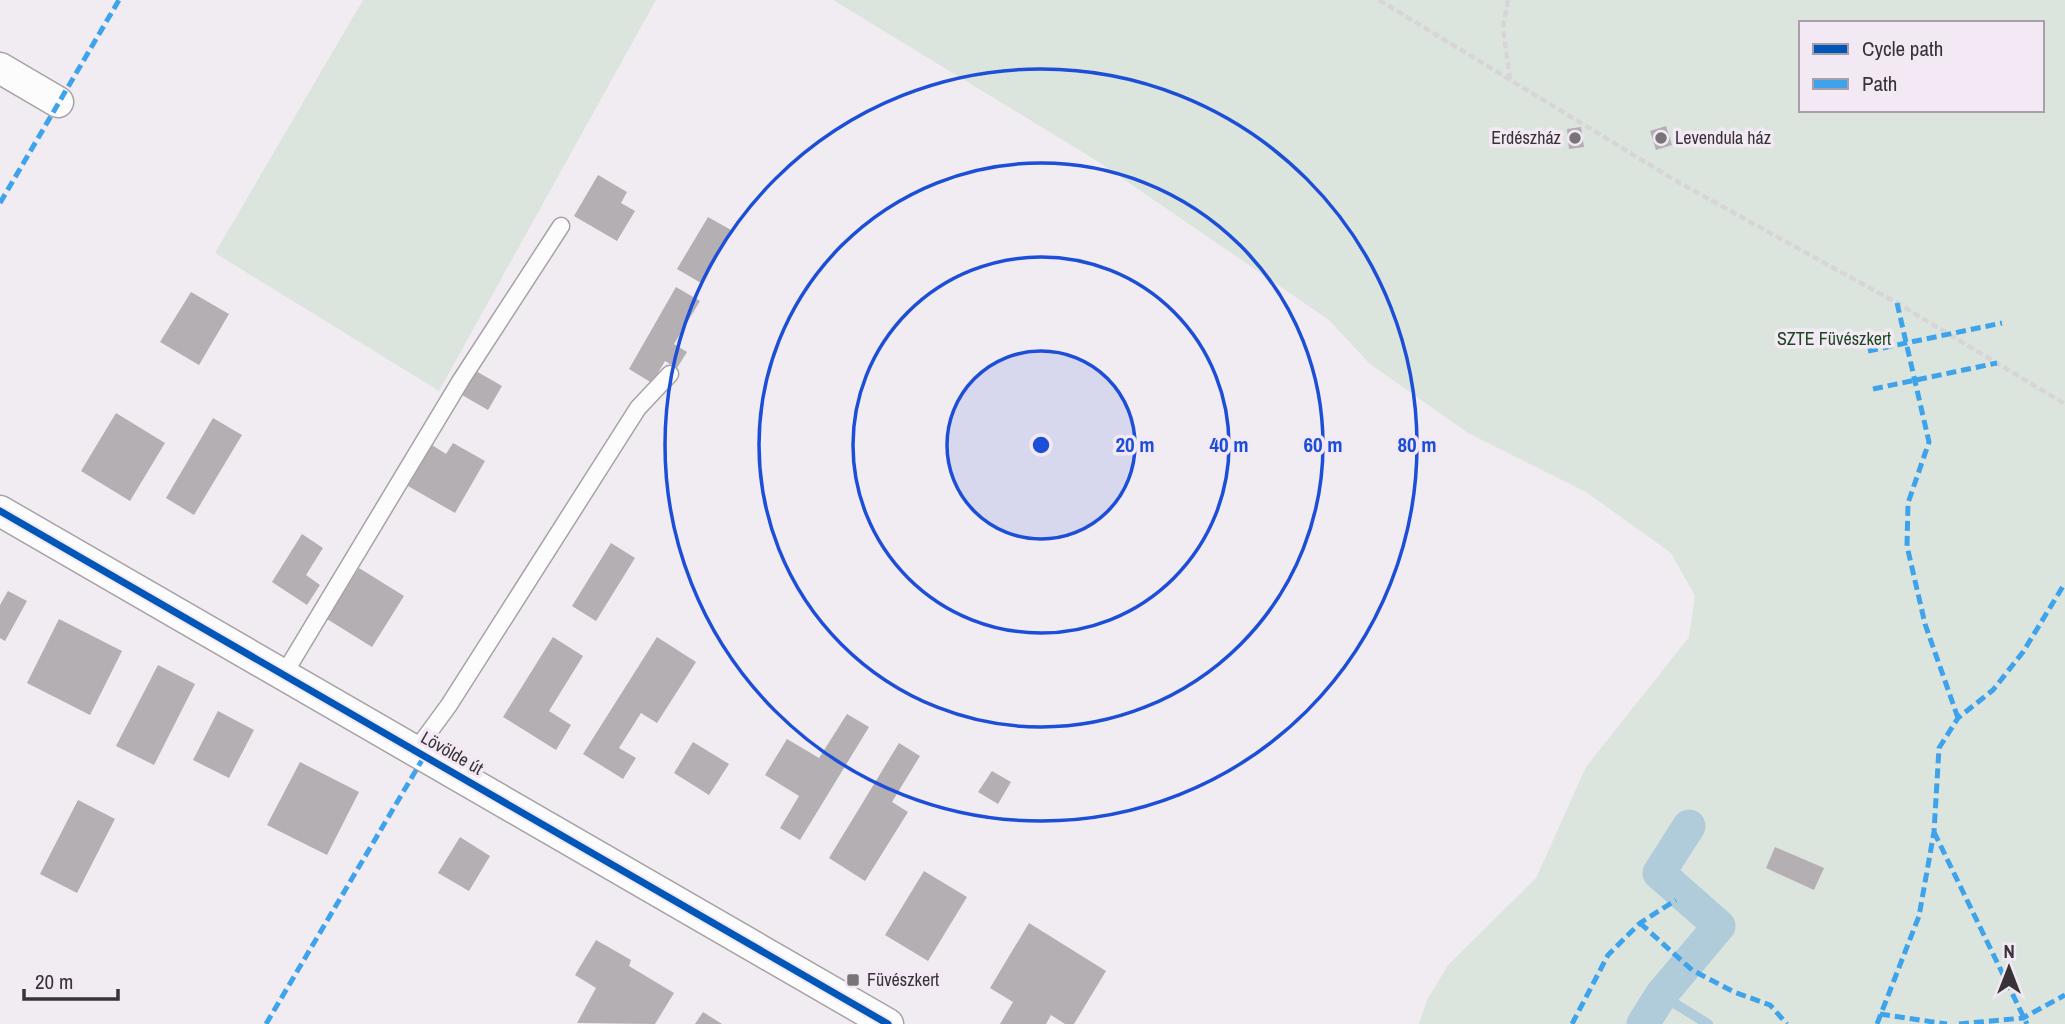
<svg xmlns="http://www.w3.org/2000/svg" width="2065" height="1024" font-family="'Archivo Narrow',sans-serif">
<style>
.green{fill:#dce5dd;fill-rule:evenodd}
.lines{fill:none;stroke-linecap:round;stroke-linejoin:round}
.stream{stroke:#b0cbd9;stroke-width:10}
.canal{stroke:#b0cbd9;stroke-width:33}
.building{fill:#b3afb3}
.lane-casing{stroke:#a6a2a6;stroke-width:19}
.street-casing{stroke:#a6a2a6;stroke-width:33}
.path{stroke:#d7d5d7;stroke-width:4.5;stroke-dasharray:7 3.5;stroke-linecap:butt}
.lane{stroke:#fdfcfd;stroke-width:16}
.street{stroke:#fdfcfd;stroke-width:30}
.quiet{stroke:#3fa3ec;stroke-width:5;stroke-dasharray:10 5;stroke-linecap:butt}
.cycleway-casing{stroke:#f3e9f4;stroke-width:11}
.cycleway{stroke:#0057b8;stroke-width:7}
.ring{fill:none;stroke:#1d4ed8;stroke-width:3.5}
.poi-dot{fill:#787478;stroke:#f3e9f4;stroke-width:2.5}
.labels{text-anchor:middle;stroke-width:7;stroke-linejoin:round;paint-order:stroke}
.poi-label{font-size:18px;fill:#373337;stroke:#f3e9f4;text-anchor:start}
.park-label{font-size:18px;fill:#1c4922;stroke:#f3e9f4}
.street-label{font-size:18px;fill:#373337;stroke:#f3e9f4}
.centre{fill:#1d4ed8;stroke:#f3e9f4;stroke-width:3.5}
.ring-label{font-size:21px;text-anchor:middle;font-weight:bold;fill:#1d4ed8;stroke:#f3e9f4;stroke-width:7;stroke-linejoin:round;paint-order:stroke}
</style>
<rect width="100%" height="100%" fill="#f1ecf1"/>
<path class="green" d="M363 0H656L439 391 215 253Z
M833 0H2065V1024H1419L1427 1000 1448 965 1536 878 1586 767 1689 637 1695 596 1671 553 1586 492 1468 433 1370 364 1329 320 1097 161ZM1801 23H2042V110H1801Z"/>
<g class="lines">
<path class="stream" d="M1661 995 1708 1024"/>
<path class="canal" d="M1643 1024 1661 995 1719 926 1659 873 1689 826"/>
</g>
<path class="building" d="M1666 126 1672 145 1656 150 1650 131Z
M1581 127 1584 147 1569 149 1567 129Z
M598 175 627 192 621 203 635 211 617 241 574 216Z
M708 217 731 230 701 283 677 269Z
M676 287 700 301 674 344 687 352 677 368 665 361 652 383 629 369Z
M191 292 229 314 199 365 160 342Z
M476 371 502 386 488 410 462 395Z
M116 413 165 443 130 501 81 471Z
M213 418 242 435 194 515 166 498Z
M453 443 485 461 455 513 408 486 432 445 446 454Z
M302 534 323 548 306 575 320 585 307 605 272 582Z
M611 543 635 558 596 621 572 606Z
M359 568 404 596 372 647 327 619Z
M8 591 27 601 5 641 0 638V605Z
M59 619 122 651 90 715 27 683Z
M553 637 583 656 549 711 571 725 556 750 503 717Z
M657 637 696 662 657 723 641 713 619 748 636 758 623 779 583 754Z
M158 665 195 684 154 765 116 746Z
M218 711 254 730 229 778 193 760Z
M847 714 869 727 800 840 780 828 799 796 765 775 787 739 819 758Z
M693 742 729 764 709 795 674 773Z
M899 743 920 756 892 802 908 812 865 881 829 858Z
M300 762 359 792 327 855 267 825Z
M992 771 1011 782 998 804 978 792Z
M78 800 115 819 77 893 40 874Z
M460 837 490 856 469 891 438 873Z
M1775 847 1824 868 1814 890 1766 868Z
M924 871 967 897 928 961 885 935Z
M1029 923 1106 971 1074 1024H1065L1051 1015 1046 1024H1000L1013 1002 990 988Z
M596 940 631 960 629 966 674 993 655 1024 577 1023 596 988 575 975Z
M703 1012 722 1024H695Z"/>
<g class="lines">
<g class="lane-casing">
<path id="lane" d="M284 674 461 380 561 226
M416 750 449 705 638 408 670 374"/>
</g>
<g class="street-casing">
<path id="street" d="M0 68 58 102
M0 511 888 1024"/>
</g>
<path class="path" d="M1379 0 1678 182 1897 303 2065 404
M1508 0 1503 28 1510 79"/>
<use href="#lane" class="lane"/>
<use href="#street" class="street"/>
<path class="quiet" d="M0 203 119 0
M1897 303 1929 442 1908 503 1907 546 1925 624 1958 718
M1868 351 2002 323
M1873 389 1997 363
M1934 832 2027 1024
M1640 923 1692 970 1734 992 1770 1005 1787 1024
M1880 1014 1947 1024
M266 1024 425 755
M1572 1024 1608 955 1640 923 1676 900
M1877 1024 1919 916 1934 832 1939 748 1958 718 1993 690 2023 652 2065 583
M1959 1024 2023 1018 2065 995"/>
<g class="cycleway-casing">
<path id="cycleway" d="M0 511 888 1024"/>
</g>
<use href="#cycleway" class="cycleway"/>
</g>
<circle cx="1041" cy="445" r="94" fill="#1d4ed8" fill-opacity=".12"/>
<g class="ring">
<circle cx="1041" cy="445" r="94"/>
<circle cx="1041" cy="445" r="188"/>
<circle cx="1041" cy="445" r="282"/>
<circle cx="1041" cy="445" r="376"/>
</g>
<g class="poi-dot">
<circle cx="1575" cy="138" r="7"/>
<circle cx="1661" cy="138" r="7"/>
<rect x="846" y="973" width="14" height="14" rx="3.5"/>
</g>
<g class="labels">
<g class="poi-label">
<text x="1561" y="144" text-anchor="end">Erdészház</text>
<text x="1675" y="144">Levendula ház</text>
<text x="867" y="986">Füvészkert</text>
</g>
<g class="park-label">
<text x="1834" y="345">SZTE Füvészkert</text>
</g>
<g class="street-label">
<text transform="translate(452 753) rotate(30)" y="6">Lövölde út</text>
</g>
</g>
<circle cx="1041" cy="445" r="10" class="centre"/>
<g class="ring-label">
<text x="1135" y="452">20 m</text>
<text x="1229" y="452">40 m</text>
<text x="1323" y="452">60 m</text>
<text x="1417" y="452">80 m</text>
</g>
<rect x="1799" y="21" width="245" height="91" fill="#f3e9f4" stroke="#a8a0a8" stroke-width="2"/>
<rect x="1813" y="44" width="35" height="10" fill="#0057b8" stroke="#a8a0a8" stroke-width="2"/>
<text x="1862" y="56" font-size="21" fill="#373337">Cycle path</text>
<rect x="1813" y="79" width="35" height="10" fill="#3fa3ec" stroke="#a8a0a8" stroke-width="2"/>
<text x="1862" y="91" font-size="21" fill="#373337">Path</text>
<g transform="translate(2009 968)" stroke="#f3e9f4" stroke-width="5" paint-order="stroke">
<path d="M0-5L12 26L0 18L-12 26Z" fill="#373337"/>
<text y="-10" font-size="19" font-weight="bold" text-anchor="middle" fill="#373337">N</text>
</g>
<path d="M24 989v10h94v-10" fill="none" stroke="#373337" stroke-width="3.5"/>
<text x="35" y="989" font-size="21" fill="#373337" stroke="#f3e9f4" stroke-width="5" paint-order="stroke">20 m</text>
</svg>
